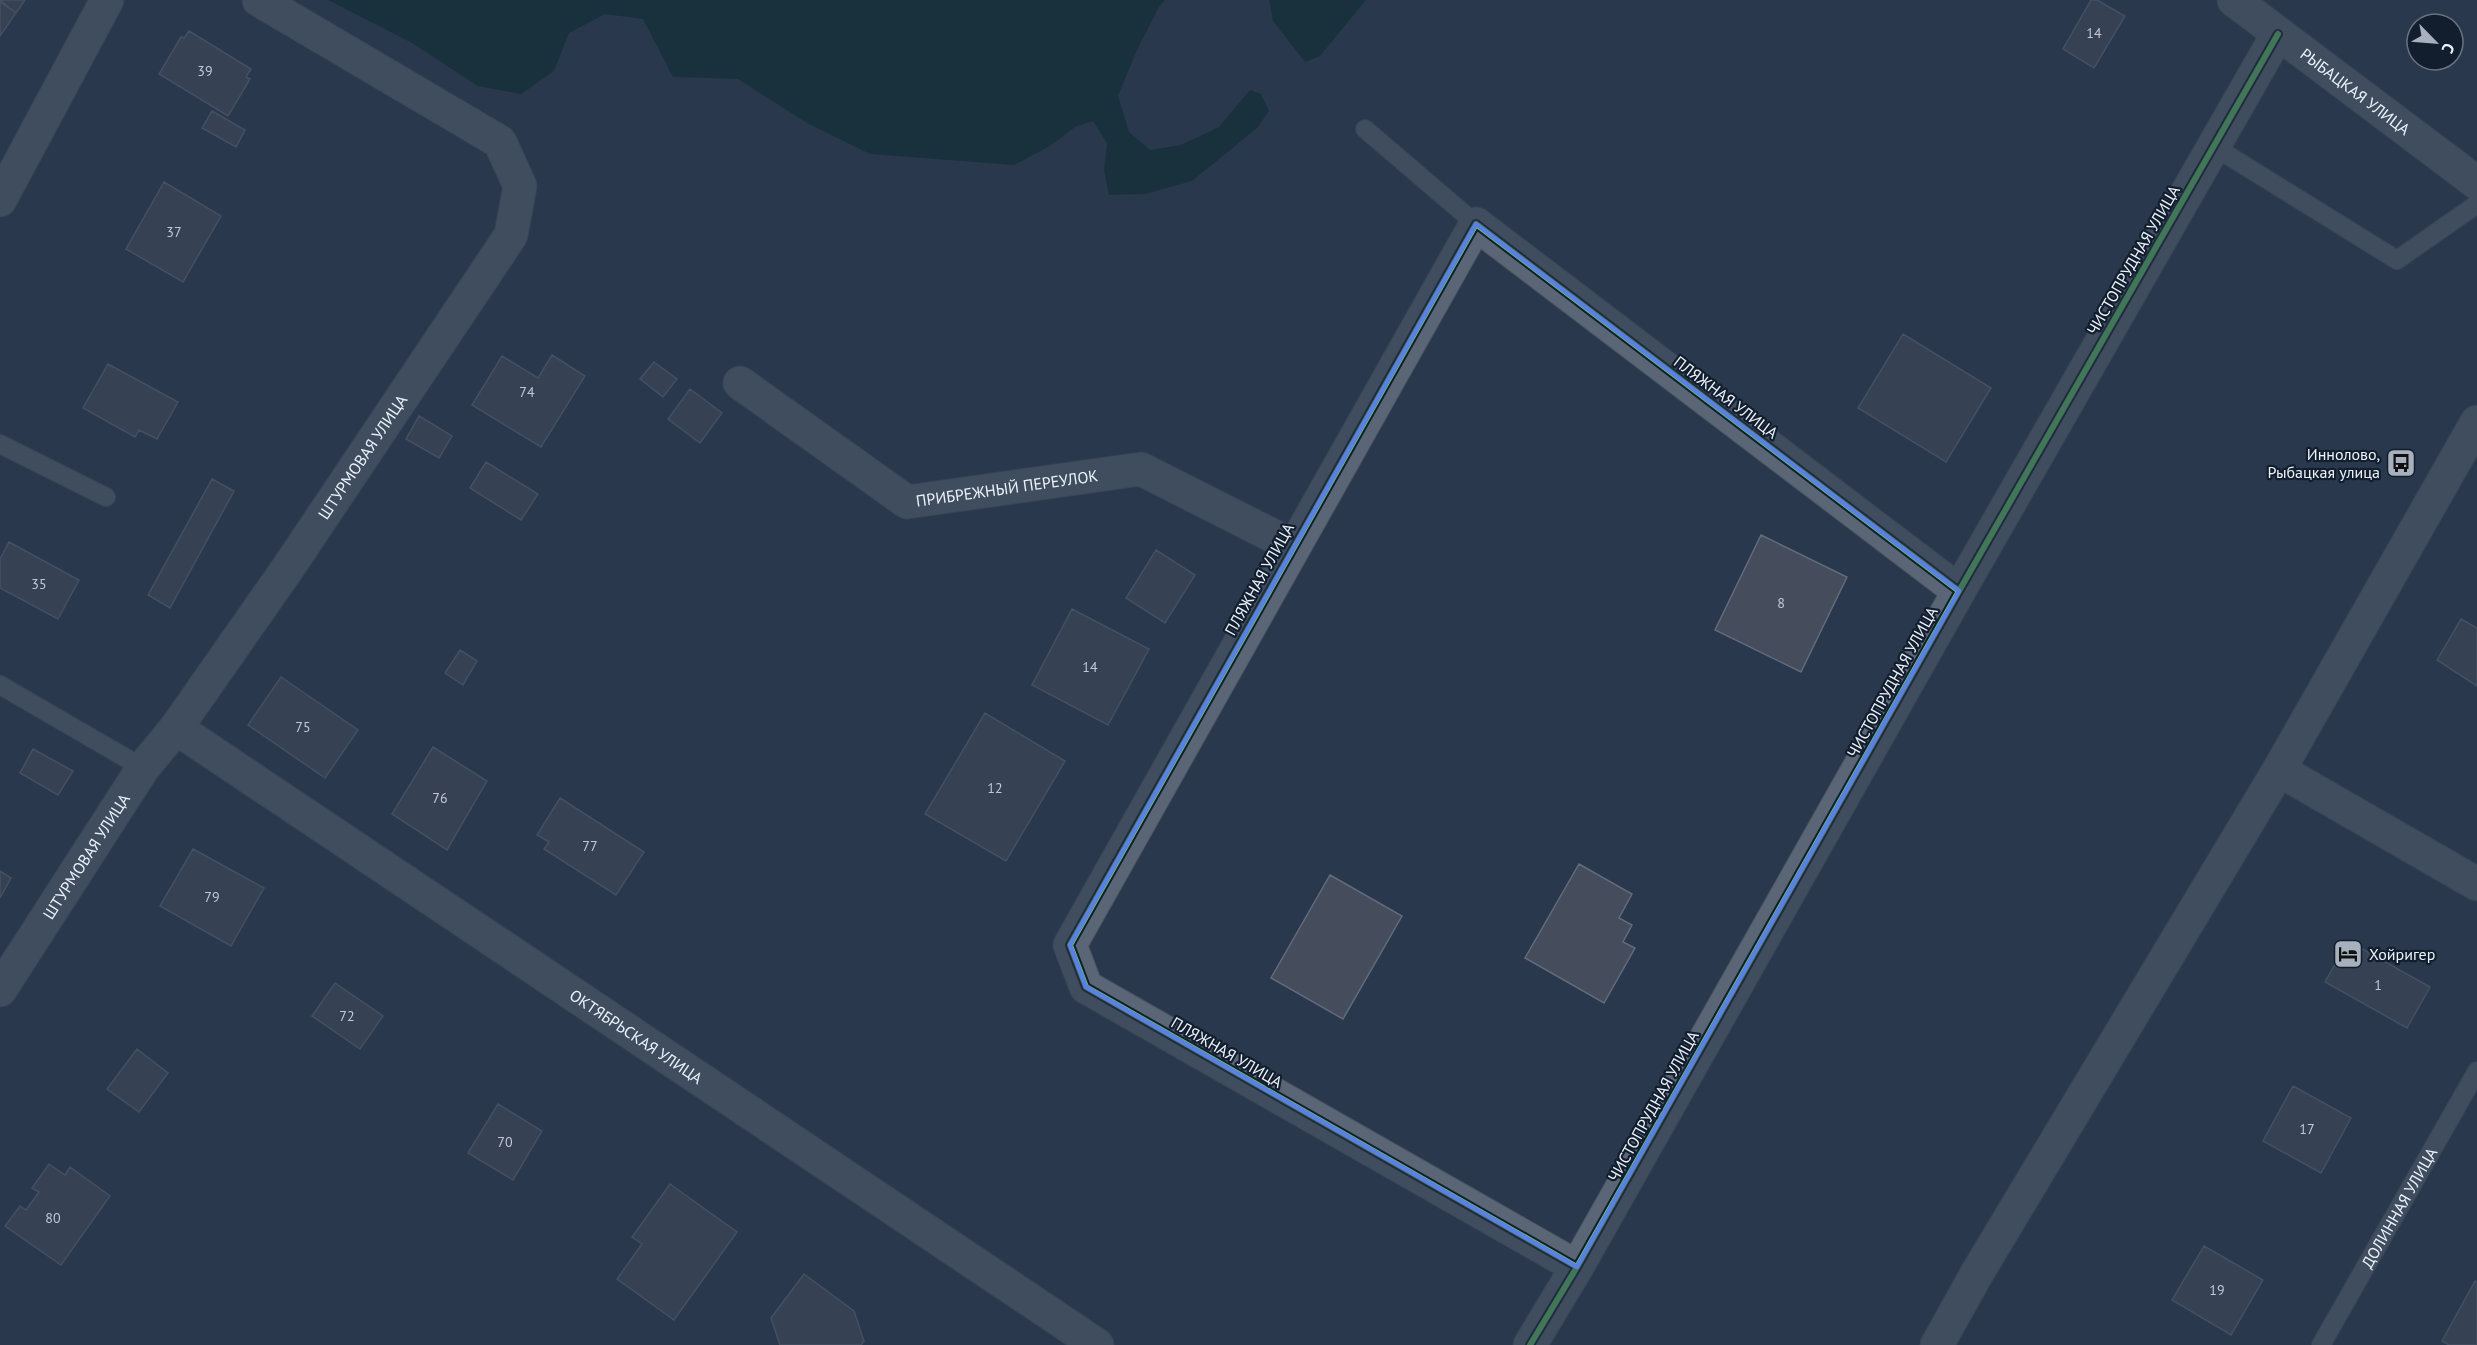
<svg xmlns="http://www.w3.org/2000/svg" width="2477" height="1345" font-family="'PT Sans',sans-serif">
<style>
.water{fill:#06292a}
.building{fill:#454d5d;stroke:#626b7c;stroke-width:1.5}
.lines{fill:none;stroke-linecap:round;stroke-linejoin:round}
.service-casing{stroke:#485261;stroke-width:20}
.minor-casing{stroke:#485261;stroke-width:35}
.secondary-casing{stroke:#485261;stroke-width:35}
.service{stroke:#5a6675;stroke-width:18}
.minor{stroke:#5a6675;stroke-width:33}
.secondary{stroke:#5a6675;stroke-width:33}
.cycleway-casing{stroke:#121e2e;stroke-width:10}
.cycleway{stroke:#61c268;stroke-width:6}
.marked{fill:none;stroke:#5b7fe2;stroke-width:4.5;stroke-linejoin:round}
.labels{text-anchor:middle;stroke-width:4.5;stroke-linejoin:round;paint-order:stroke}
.number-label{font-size:14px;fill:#c2c9d4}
.street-label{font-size:16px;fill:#ebf2fb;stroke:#121e2e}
.poi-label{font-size:16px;fill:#ebf2fb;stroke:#121e2e;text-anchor:end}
</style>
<rect width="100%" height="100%" fill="#29384c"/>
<path class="water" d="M328 0H1165L1159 7 1137 50 1118 96 1129 132 1150 150 1181 145 1219 127 1250 90 1261 94 1269 111 1257 128 1192 181 1145 194 1109 195 1104 171 1107 143 1093 121 1075 127 1050 146 1014 165 870 154 807 123 738 79 673 77 643 19 605 14 569 33 554 71 521 94 478 86 412 43Z
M1269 0H1366L1320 56 1305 62 1273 21Z"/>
<path class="building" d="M0 0H25L16 13Z
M2091 0H2097L2125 16 2094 68 2063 49Z
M0 2 16 13 0 36Z
M189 31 251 69 246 77 250 79 228 116 159 74 181 37 184 38Z
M212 111 245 130 236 147 202 128Z
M164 182 221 216 183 282 126 249Z
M1903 334 1991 388 1946 462 1858 408Z
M552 355 585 376 541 447 472 405 502 356 538 378Z
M654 362 677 379 663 397 640 379Z
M108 364 178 402 157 439 139 430 135 437 83 408Z
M690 389 722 413 700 443 668 419Z
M419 416 452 436 439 458 406 439Z
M486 462 538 494 521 520 470 488Z
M212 479 234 491 170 608 148 595Z
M1761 535 1847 577 1801 672 1715 630Z
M9 542 79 580 58 619 0 588V559Z
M1156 550 1195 575 1165 623 1126 598Z
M1072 609 1149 649 1108 725 1032 685Z
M2461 619 2477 628V686L2437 660Z
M460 650 477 661 463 685 445 673Z
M281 677 358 730 325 778 248 725Z
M985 713 1065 761 1006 861 925 814Z
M433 747 487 781 447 850 392 814Z
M33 749 73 771 58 795 20 773Z
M560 798 644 852 616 895 544 849 549 842 537 835Z
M193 849 264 888 231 946 160 906Z
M1579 864 1632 894 1619 918 1632 925 1623 942 1635 948 1604 1003 1525 958Z
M0 871 11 878 0 898Z
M1330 875 1402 916 1343 1019 1271 978Z
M2348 941 2430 987 2407 1028 2325 982Z
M335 983 383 1016 360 1049 312 1016Z
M137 1049 168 1073 139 1112 107 1089Z
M2293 1086 2351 1118 2321 1173 2263 1141Z
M498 1104 542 1131 513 1180 468 1153Z
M49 1164 65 1175 70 1167 110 1196 61 1265 5 1226 20 1206 26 1210 39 1192 32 1188Z
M670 1184 737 1232 674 1320 617 1279 642 1244 632 1237Z
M2204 1246 2263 1280 2231 1335 2172 1300Z
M804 1274 854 1311 864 1341 861 1345H780L771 1318Z
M2475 1281 2477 1282V1345H2449L2442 1341Z"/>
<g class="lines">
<g class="service-casing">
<g id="service">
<path d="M1365 129 1476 224"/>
<path d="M2213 146 2397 260 2477 204"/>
<path d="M0 444 106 497"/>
<path d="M0 685 143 768"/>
<path id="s1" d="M2321 1345 2477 1071"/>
</g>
</g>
<g class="minor-casing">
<g id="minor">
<path id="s2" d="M2234 0 2477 183"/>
<path d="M0 200 107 0"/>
<path id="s3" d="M740 383 907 502 1141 469 1293 546"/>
<path id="s4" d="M176 728 1097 1345"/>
<path d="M2279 770 2477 884"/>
<path id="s5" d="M0 990 143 768 176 728 290 565 511 235 520 186 500 142 259 0"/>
<path d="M1577 1267 1086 987 1070 945 1476 224 1959 591"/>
<path d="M1530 1345 1577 1267 1959 591 2278 34"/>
</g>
</g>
<g class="secondary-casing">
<path id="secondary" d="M1937 1345 1976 1275 2279 770 2477 422"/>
</g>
<use href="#service" class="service"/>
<use href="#minor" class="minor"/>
<use href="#secondary" class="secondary"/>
<g class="cycleway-casing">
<path id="cycleway" d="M1577 1267 1086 987 1070 945 1476 224 1959 591
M1530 1345 1577 1267 1959 591 2278 34"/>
</g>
<use href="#cycleway" class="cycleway"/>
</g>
<path d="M0 0H2477V1345H0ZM1476 224 1959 591 1577 1267 1086 987 1070 945Z" fill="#29384c" fill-opacity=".55" fill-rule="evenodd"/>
<path class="marked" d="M1476 224 1959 591 1577 1267 1086 987 1070 945Z"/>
<defs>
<g id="bus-square" transform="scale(1.5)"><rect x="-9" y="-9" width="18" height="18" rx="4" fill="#a7b1be" stroke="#121e2e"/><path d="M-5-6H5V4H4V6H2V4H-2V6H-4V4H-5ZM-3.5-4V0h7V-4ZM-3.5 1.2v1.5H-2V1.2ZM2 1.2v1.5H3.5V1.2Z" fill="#111"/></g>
<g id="hotel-square" transform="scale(1.5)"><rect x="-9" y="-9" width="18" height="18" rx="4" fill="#a7b1be" stroke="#121e2e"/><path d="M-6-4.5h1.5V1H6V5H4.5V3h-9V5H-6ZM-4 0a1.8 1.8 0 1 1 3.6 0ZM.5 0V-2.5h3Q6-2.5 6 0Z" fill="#111"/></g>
</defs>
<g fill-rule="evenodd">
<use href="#bus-square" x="2401" y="463"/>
<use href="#hotel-square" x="2348" y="954"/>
</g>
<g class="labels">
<g class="number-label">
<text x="2094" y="38">14</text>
<text x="205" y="76">39</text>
<text x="174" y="237">37</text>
<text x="527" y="397">74</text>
<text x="39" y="589">35</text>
<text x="1781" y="608">8</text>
<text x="1090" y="672">14</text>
<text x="303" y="732">75</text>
<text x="995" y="793">12</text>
<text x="440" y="803">76</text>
<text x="590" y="851">77</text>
<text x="212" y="902">79</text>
<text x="2378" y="990">1</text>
<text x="347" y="1021">72</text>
<text x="2307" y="1134">17</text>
<text x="505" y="1147">70</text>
<text x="53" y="1223">80</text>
<text x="2217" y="1295">19</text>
</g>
<g class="street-label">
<text dy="6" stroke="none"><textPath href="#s2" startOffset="152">РЫБАЦКАЯ УЛИЦА</textPath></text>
<text transform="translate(2133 260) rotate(-60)" y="6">ЧИСТОПРУДНАЯ УЛИЦА</text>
<text transform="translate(1726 397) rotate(37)" y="6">ПЛЯЖНАЯ УЛИЦА</text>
<text dy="6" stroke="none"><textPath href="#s5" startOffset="645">ШТУРМОВАЯ УЛИЦА</textPath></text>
<text dy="6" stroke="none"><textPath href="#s3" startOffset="306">ПРИБРЕЖНЫЙ ПЕРЕУЛОК</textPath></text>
<text transform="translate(1259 579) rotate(-61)" y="6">ПЛЯЖНАЯ УЛИЦА</text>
<text transform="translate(1892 682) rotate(-61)" y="6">ЧИСТОПРУДНАЯ УЛИЦА</text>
<text dy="6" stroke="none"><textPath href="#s5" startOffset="159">ШТУРМОВАЯ УЛИЦА</textPath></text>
<text dy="6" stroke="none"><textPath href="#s4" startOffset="554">ОКТЯБРЬСКАЯ УЛИЦА</textPath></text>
<text transform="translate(1227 1052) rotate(30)" y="6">ПЛЯЖНАЯ УЛИЦА</text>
<text transform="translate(1653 1106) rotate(-61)" y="6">ЧИСТОПРУДНАЯ УЛИЦА</text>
<text dy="6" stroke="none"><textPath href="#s1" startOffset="158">ДОЛИННАЯ УЛИЦА</textPath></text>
</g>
<g class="poi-label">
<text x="2380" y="460">Иннолово,<tspan x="2380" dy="18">Рыбацкая улица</tspan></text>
<text x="2369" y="960" text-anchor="start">Хойригер</text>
</g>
</g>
<g transform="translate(2435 42) rotate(115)"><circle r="28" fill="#121e2e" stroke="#697380" stroke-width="1.5"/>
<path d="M0-4.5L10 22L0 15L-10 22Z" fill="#a7b1be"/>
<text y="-9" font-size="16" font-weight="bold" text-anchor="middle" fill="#ebf2fb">С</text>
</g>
</svg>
